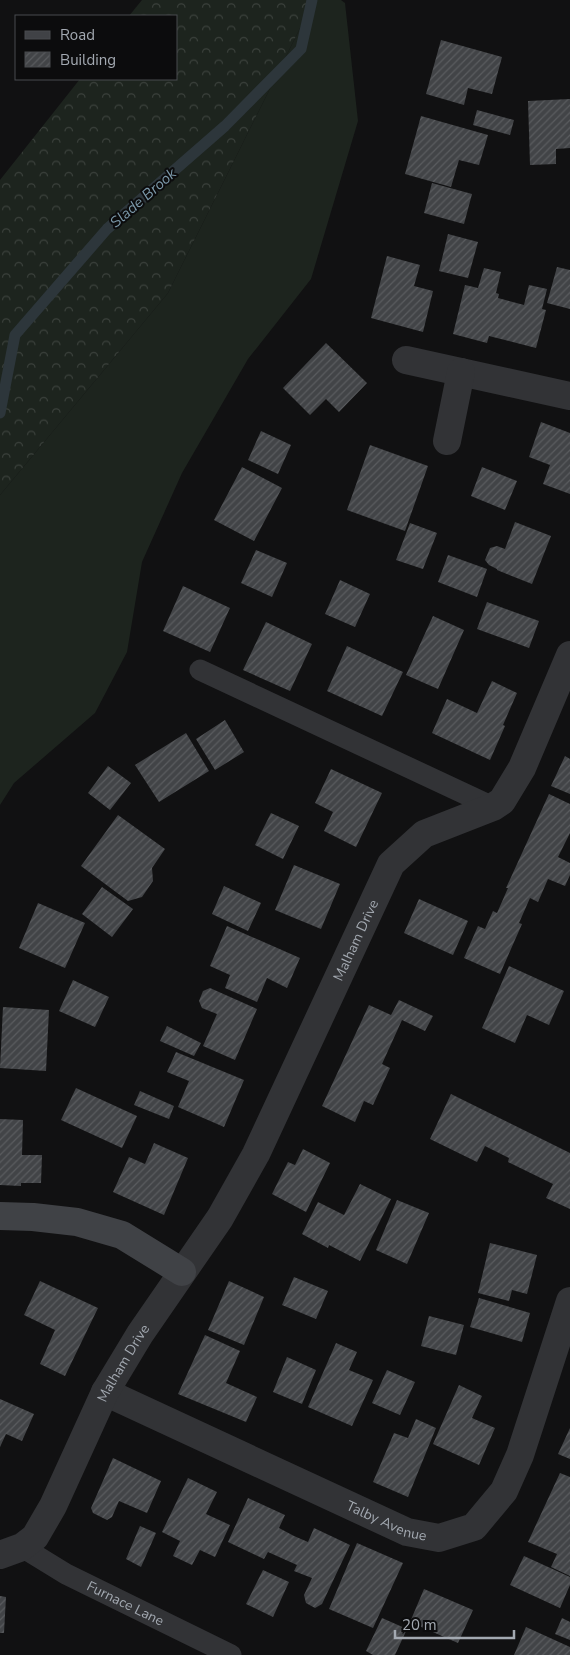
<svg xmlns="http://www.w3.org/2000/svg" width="570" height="1655" font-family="'Nunito Sans',sans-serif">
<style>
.grass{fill:#1d241e}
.forest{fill:url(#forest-crowns)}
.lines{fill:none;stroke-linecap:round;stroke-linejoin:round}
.stream{stroke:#2d363b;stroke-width:11}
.building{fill:url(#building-hatch)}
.lane{stroke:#323336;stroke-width:21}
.street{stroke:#323336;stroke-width:28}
.secondary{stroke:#404246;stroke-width:28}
.labels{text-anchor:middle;stroke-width:4;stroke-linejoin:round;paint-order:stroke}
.street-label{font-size:14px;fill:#a3a9b1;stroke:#0c0c0d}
.water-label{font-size:15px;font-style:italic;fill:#7c99aa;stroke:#0c0c0d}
</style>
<defs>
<pattern id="forest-crowns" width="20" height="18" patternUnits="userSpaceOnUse" patternTransform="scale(1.25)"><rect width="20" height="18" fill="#1d241e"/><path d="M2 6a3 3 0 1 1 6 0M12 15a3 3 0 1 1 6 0" fill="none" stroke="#3b413c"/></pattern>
<pattern id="building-hatch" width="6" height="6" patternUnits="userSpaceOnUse" patternTransform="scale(1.25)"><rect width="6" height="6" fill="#424447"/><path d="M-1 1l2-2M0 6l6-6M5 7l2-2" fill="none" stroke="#5a5c5f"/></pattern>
</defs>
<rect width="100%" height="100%" fill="#111112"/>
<path class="grass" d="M314 0H341L345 3 358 121 311 279 248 359 182 473 142 562 127 652 95 713 14 783 0 805V495L168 293Z"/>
<path class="forest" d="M142 0H314L168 293 0 495V180L80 79H176V16H129Z"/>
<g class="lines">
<path class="stream" d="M0 413 15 335 107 229 225 126 301 49 312 0"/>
</g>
<path class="building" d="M441 40 502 57 492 94 468 88 464 105 426 94Z
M570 99V148L556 149V164L530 165 528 101Z
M477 110 514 120 510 135 473 125Z
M421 116 488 135 479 165 459 160 451 187 405 174Z
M432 183 472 194 464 224 424 213Z
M448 234 478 242 468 278 439 271Z
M387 256 420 265 414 286 433 291 423 332 371 318Z
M557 267 570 270V309L547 303Z
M484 268 501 272 496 293 499 294 498 298 524 305 529 285 547 289 542 309 546 310 536 348 489 336 487 343 453 334 465 285 478 288Z
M326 343 367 383 339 412 326 399 310 415 283 388Z
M541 422 570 433V494L543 484 550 465 529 457Z
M261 431 291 445 278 474 248 460Z
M370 445 428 466 405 531 347 510Z
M242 467 282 488 254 541 214 520Z
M482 467 517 481 505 510 471 496Z
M515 522 551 536 532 584 497 570V569L489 565 485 560 490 548 497 546 505 549Z
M410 523 437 533 423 569 396 560Z
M256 550 287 563 272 597 241 583Z
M448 555 487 569 477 597 438 582Z
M340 580 370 594 355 627 325 614Z
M183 586 230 608 210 652 163 631Z
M487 602 539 621 529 648 477 629Z
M433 616 464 630 438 689 406 675Z
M266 622 312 644 290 691 243 670Z
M347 646 403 672 382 716 327 691Z
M492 681 517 693 503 725 505 726 490 760 432 733 447 699 477 713Z
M225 720 244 752 215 770 196 739Z
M186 733 209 771 159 802 135 765Z
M565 756 570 759V794L551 786Z
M108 766 131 783 110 810 88 793Z
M331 769 382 793 356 847 324 831 333 812 315 803Z
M549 794 570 804V833L558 857 570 863V875L565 886 548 879 538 902 530 898 519 923 522 924 500 974 464 958 478 926 485 929 493 911 497 913 508 888H506Z
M271 813 299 826 283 859 255 845Z
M118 815 165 849 152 868 153 881 142 897 128 901 81 866Z
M294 865 340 884 321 929 275 910Z
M224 886 261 903 248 931 212 914Z
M102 887 133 909 112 937 82 914Z
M419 899 468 921 453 955 404 933Z
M38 903 85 923 65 968 19 948Z
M227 926 300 958 287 988 267 978 257 1002 225 988 230 975 210 966Z
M509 966 564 991 549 1025 527 1015 515 1043 482 1028Z
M73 980 109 997 95 1027 59 1011Z
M210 988 257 1009 235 1060 203 1046 217 1014 202 1008 199 1001 203 991Z
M399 1000 433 1016 425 1031 402 1020 382 1064 390 1068 373 1105 364 1101 355 1122 322 1106 369 1005 391 1015Z
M3 1007 49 1010 46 1071 0 1068Z
M167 1026 201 1043 194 1056 160 1041Z
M176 1052 244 1080 224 1127 178 1107 189 1081 167 1072Z
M76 1088 137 1116 122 1148 61 1120Z
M140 1091 174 1106 169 1119 134 1105Z
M451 1094 570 1153V1209L546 1198 553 1184 508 1162 509 1158 485 1146 477 1162 430 1139Z
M0 1119 23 1120 22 1155H42L41 1183H21V1186L0 1185Z
M154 1143 188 1158 164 1215 113 1192 129 1157 145 1164Z
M303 1149 330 1163 306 1212 272 1194 288 1162 295 1165Z
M360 1184 391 1199 360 1261 329 1245 328 1248 302 1234 318 1202 344 1215Z
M397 1200 429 1213 407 1264 376 1250Z
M490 1243 537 1255 527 1294 512 1290 509 1301 478 1293Z
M294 1277 328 1291 316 1319 282 1305Z
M40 1281 98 1308 65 1376 40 1364 55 1330 24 1315Z
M229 1281 264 1297 244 1345 208 1330Z
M479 1298 530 1313 522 1342 470 1327Z
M429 1316 464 1325 456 1355 421 1346Z
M205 1335 240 1351 226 1383 257 1397 246 1422 178 1394Z
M336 1343 357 1352 349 1370 373 1380 352 1426 308 1407Z
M287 1357 316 1370 302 1404 273 1392Z
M387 1370 415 1382 400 1415 372 1403Z
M459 1385 482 1396 472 1418 495 1428 479 1465 433 1444Z
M0 1399 34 1414 22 1441 6 1434 0 1447Z
M416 1419 436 1428 408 1497 373 1482 394 1433 408 1438Z
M570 1428V1459L558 1454Z
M113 1458 161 1481 147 1513 119 1501 112 1517 107 1520 93 1513 91 1508Z
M560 1473 570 1477V1576L551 1567 557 1554 528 1542Z
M188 1478 217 1492 206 1514 230 1525 215 1557 200 1550 192 1565 173 1556 180 1541 162 1532Z
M248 1498 285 1515 279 1528 294 1536 308 1542 314 1528 350 1545 322 1604 315 1608 306 1603 304 1595 312 1578 294 1571 297 1565 268 1552 264 1559 228 1542Z
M140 1526 156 1533 141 1567 126 1559Z
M357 1543 403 1563 373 1628 329 1609Z
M524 1556 570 1577V1585L560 1608 510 1585Z
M263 1570 289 1582 273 1617 246 1604Z
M424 1589 473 1610 458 1643 410 1622Z
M0 1596 6 1597 4 1633H0Z
M382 1618 407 1629 395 1655H373L366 1651Z
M562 1618 570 1622V1640L555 1634Z
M526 1627 570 1647V1655H514Z"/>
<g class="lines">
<g class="lane">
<path d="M200 670 493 807"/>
<path id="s1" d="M22 1547 66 1574 231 1655"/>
</g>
<g class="street">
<path d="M406 360 570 396"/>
<path d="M447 441 461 372"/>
<path id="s2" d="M105 1392 407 1532 439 1538 474 1527 504 1491 520 1455 570 1301"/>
<path id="s3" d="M0 1555 22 1547 35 1537 53 1506 105 1392 140 1334 220 1218 256 1154 391 864 424 834 493 807 502 801 522 768 570 655"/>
</g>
<path class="secondary" d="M0 1216 33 1217 77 1222 122 1235 182 1272"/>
</g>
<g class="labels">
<g class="street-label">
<text dy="5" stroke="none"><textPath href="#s3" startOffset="719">Malham Drive</textPath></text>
<text dy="5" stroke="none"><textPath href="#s3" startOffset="235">Malham Drive</textPath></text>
<text dy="5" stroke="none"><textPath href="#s2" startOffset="310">Talby Avenue</textPath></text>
<text dy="5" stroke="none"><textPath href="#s1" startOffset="118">Furnace Lane</textPath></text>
</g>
<g class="water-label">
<text transform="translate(143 198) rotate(-41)" y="5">Slade Brook</text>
</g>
</g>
<rect x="15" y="15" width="162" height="65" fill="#0c0c0d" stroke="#484b4f"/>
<rect x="25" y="31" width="25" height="8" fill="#404246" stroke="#484b4f"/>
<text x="60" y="40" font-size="15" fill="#a3a9b1">Road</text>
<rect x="25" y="52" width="25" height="15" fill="url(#building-hatch)" stroke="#484b4f"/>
<text x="60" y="65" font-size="15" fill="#a3a9b1">Building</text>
<path d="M395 1630v8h119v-8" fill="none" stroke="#a3a9b1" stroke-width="2.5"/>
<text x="402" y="1630" font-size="15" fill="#a3a9b1" stroke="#0c0c0d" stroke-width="4" paint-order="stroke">20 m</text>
</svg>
